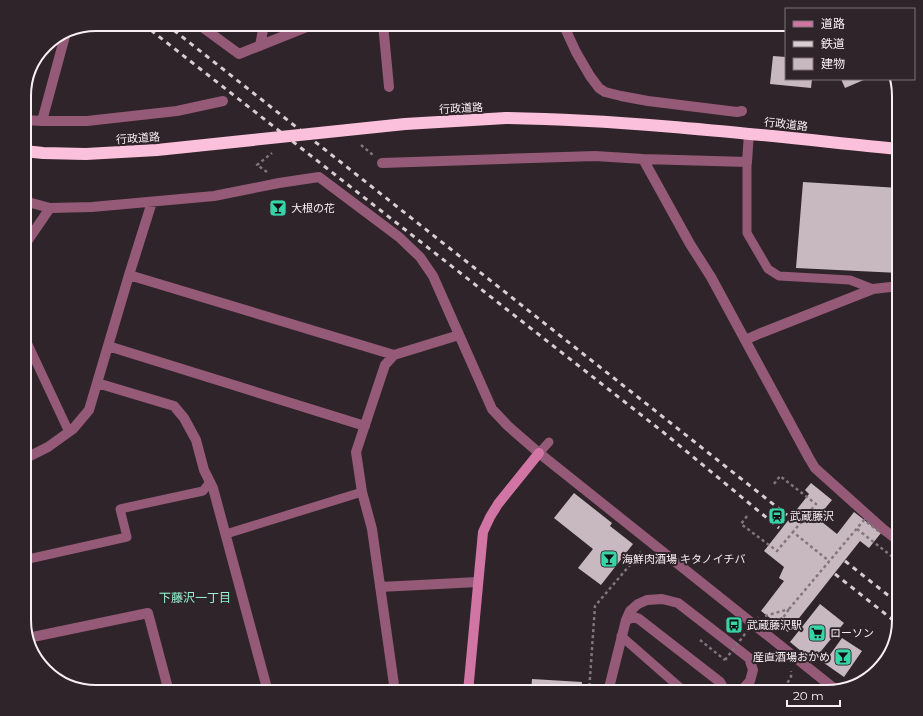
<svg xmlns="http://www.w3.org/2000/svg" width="923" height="716" font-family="Montserrat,'Noto Sans JP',sans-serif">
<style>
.building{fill:#c8b9c0}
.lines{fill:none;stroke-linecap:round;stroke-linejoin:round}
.path{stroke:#80777b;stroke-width:2.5;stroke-dasharray:3 3;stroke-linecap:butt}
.lane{stroke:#945a77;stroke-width:9}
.street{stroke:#945a77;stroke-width:10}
.secondary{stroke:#d175a5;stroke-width:10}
.highway{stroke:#fbc0dc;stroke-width:12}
.rail{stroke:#d6ced1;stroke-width:3;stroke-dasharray:5 5;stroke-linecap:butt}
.path-bridge{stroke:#80777b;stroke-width:2.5;stroke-dasharray:3 3;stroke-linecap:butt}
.highway-bridge{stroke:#fbc0dc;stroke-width:12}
.labels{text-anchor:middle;stroke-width:4;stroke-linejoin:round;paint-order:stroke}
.street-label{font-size:11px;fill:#f7eff2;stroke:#2f2429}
.poi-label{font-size:11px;fill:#f7eff2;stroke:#2f2429;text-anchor:start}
.neighbourhood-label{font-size:12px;fill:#98f4d2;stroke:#2f2429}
.rim{fill:none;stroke:#f7eff2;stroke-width:2}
</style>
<rect width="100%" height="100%" fill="#2f2429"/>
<path class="building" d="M773 56 786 57V79H812L811 88 770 84Z
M841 79H866L845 88Z
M803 182 899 188V273L796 268Z
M811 483 832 500 817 518 837 534 854 512 881 533 869 548 860 541 788 632 761 611 784 581 779 578 784 567 764 551 809 494 805 490Z
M574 493 612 523 610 526 633 544 601 585 578 568 593 549 554 518Z
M820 604 844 623 813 661 790 642Z
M842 638 862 651 844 677 824 663Z
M532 679 582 682 581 692H531Z"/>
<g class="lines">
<path class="path" d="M361 145 373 155
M267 172 257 165 272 153
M857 529 899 562
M765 616 789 609
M777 627 789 609
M700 640 725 660
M589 692 595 606 641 552
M780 692 791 678V671"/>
<path class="lane" d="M747 162V233L768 269 779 276 850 280 873 289
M24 336 69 432
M539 453 549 442
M226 534 362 492
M24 560 127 537 120 509 203 491 210 482
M621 636 685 692"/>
<path class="street" d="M198 24 239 54 314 24
M383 24 389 87
M563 24 576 52 590 76 599 88 605 92 621 96 648 101 737 112 742 111
M260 46 264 24
M24 120 42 121H87L177 111 223 101
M42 121 65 36
M643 159 690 244 711 277 809 458 815 468 883 529 899 541
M382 163 595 156 643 159 747 162 749 133
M24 201 50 208 92 207 214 196 279 183 319 177 399 237 420 257 433 276 492 409 508 426 539 453 836 690
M24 246 50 208
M129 275 394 355
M745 340 761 333 873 289 899 286
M108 346 365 426
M97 383 174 406 184 418 196 440 204 470 213 488 268 692
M24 459 48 447 73 429 89 410 129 275 152 202
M380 587 478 582
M626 620 634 617 639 619 720 682 724 689 723 692
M28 638 148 613 169 692
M395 692 372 529 362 492 356 452 385 365 394 355 459 335
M608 692 626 620 630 611 638 604 647 600 662 599 678 603 749 658 753 670 750 681 740 692"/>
<path class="secondary" d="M468 692 483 532 490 517 498 504 539 453"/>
<path class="highway" d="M506 118C637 120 768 136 899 149"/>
<path class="rail" d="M143 24 663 432 779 528
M166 24 787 515
M845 561 899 604
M835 574 898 624"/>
<path class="path-bridge" d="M774 484 780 476 816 504 793 532
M747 516 741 524 777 551 793 532 829 561
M789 609 864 520 881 533
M725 660 758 617"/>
<path class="highway-bridge" d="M24 151 43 153 86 154 157 150 405 124 506 118"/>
</g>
<defs>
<g id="bar-square" transform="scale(0.9)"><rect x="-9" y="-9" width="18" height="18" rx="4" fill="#36d4a7" stroke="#2f2429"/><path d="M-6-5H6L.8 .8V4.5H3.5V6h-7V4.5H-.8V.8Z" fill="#111"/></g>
<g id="station-square" transform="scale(0.9)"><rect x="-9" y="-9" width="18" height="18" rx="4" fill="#36d4a7" stroke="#2f2429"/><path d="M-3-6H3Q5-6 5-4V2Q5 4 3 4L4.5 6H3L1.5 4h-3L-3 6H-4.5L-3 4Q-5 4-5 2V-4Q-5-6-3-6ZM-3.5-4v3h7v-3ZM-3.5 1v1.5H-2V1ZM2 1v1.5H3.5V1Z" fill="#111"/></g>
<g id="bus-square" transform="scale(0.9)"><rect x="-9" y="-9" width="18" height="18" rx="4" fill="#36d4a7" stroke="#2f2429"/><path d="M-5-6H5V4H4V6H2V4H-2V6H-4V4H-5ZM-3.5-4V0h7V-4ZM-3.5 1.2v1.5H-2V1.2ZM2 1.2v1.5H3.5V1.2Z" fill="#111"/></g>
<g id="supermarket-square" transform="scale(0.9)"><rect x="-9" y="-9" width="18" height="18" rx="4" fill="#36d4a7" stroke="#2f2429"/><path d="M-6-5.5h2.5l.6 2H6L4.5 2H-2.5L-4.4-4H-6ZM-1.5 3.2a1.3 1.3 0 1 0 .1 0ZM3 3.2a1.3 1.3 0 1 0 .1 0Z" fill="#111"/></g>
</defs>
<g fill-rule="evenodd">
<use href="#bar-square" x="278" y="208"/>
<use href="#station-square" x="777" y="516"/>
<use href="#bar-square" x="609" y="559"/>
<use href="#bus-square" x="734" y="625"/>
<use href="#supermarket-square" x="817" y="633"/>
<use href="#bar-square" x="843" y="657"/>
</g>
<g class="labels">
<g class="street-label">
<text transform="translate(461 108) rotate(-3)" y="4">行政道路</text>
<text transform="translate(786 124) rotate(6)" y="4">行政道路</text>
<text transform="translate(138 138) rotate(-4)" y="4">行政道路</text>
</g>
<g class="poi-label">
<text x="291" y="212">大根の花</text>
<text x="790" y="520">武蔵藤沢</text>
<text x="622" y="563">海鮮肉酒場 キタノイチバ</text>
<text x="747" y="629">武蔵藤沢駅</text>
<text x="830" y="637">ローソン</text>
<text x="830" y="661" text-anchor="end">産直酒場おかめ</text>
</g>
<g class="neighbourhood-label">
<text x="195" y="602">下藤沢一丁目</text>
</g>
</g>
<path d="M0 0H923V716H0ZM96 31H827A65 65 0 0 1 892 96V620A65 65 0 0 1 827 685H96A65 65 0 0 1 31 620V96A65 65 0 0 1 96 31Z" fill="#2f2429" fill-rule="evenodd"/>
<path class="rim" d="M96 31H827A65 65 0 0 1 892 96V620A65 65 0 0 1 827 685H96A65 65 0 0 1 31 620V96A65 65 0 0 1 96 31Z"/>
<rect x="785" y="8" width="130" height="72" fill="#2f2429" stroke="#7f7579"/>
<rect x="793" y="21" width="20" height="6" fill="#d175a5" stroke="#7f7579"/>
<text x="821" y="28" font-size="12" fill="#f7eff2">道路</text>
<rect x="793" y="41" width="20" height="6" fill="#d6ced1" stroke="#7f7579"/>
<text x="821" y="48" font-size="12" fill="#f7eff2">鉄道</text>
<rect x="793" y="58" width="20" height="12" fill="#c8b9c0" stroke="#7f7579"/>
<text x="821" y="68" font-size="12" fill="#f7eff2">建物</text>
<path d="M787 700v6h53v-6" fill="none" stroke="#f7eff2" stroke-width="2"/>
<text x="793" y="700" font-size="12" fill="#f7eff2" stroke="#2f2429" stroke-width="3" paint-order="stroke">20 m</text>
</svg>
